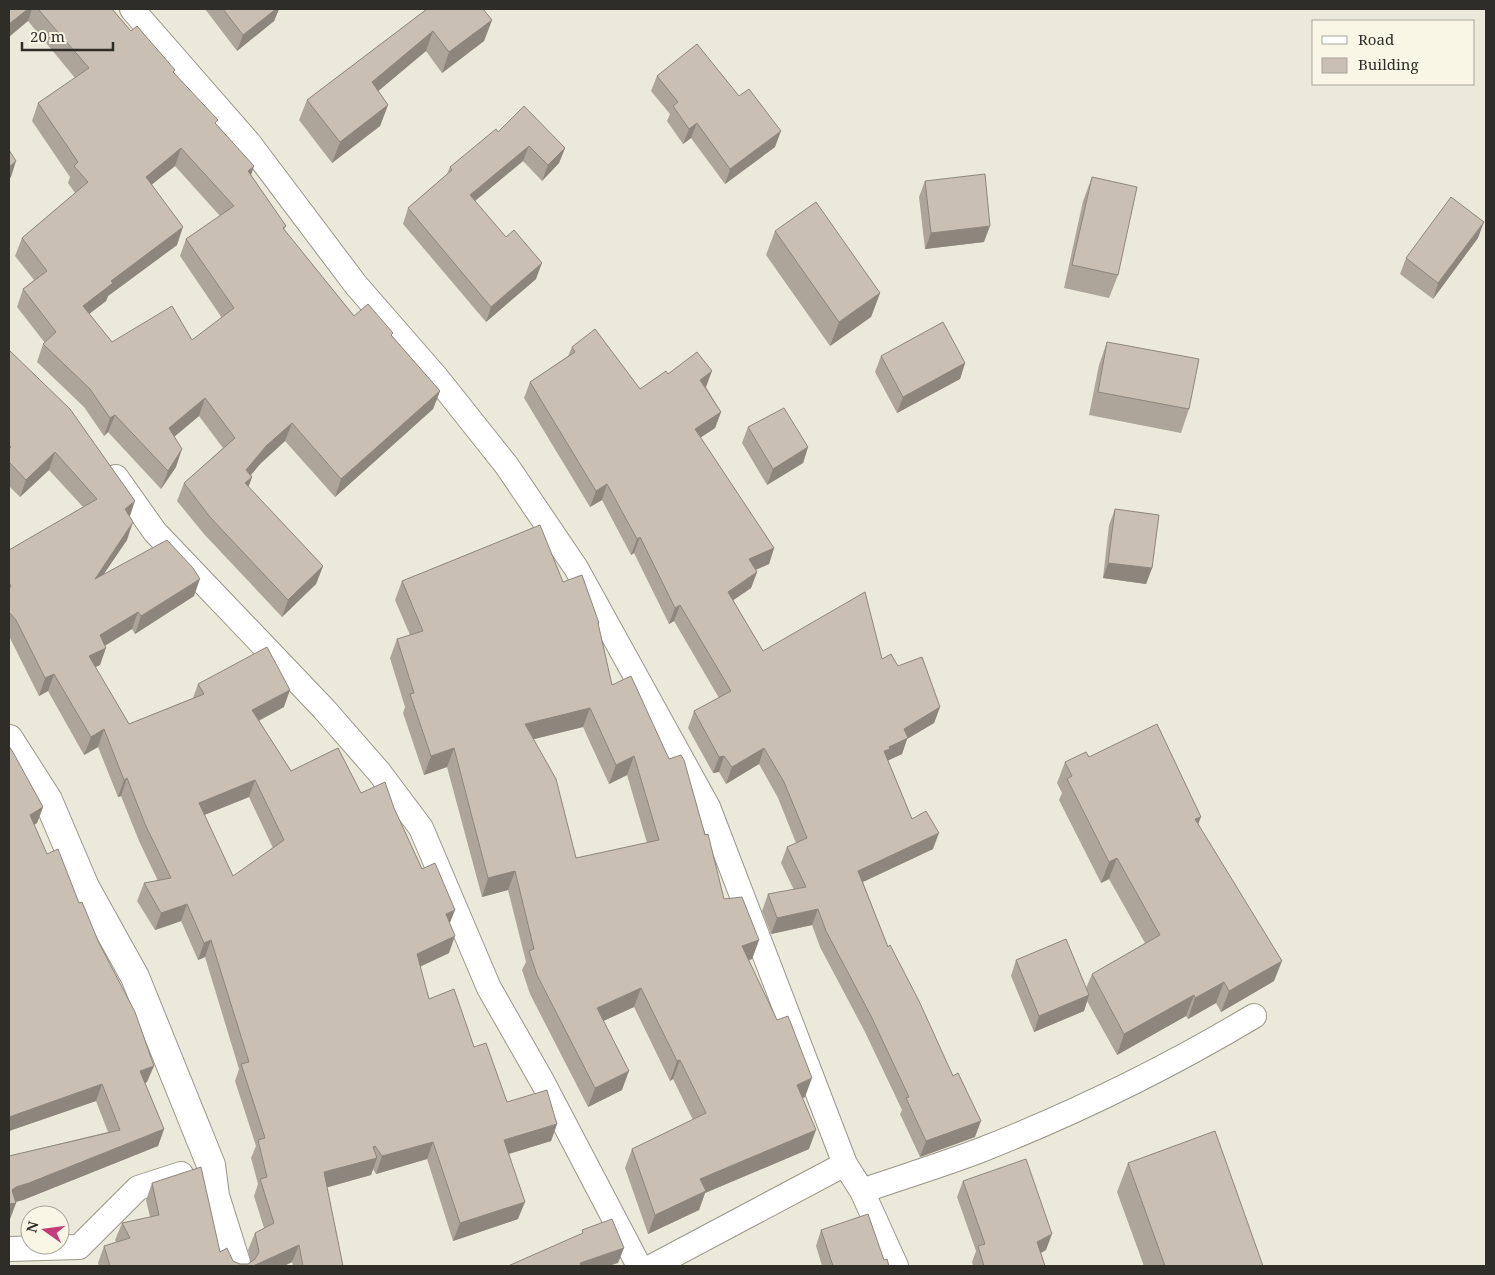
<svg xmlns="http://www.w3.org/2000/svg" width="1495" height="1275" font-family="'Noto Serif',serif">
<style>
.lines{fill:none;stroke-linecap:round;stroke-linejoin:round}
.minor-casing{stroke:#999688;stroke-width:26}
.tertiary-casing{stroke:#999688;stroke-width:30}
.minor{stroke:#fff;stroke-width:24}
.tertiary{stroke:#fff;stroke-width:28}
.wall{fill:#ada59a;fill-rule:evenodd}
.shaded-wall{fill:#8d867d}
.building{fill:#c9c0b3;stroke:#8d867d;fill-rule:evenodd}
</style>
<rect width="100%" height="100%" fill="#ebe9d9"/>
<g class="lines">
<g class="minor-casing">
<path id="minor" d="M132 9 249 143 356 285 437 378 507 466 576 568 708 807 845 1164 862 1191 896 1266
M116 477 155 532 324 709 379 772 421 828 489 988 542 1081 639 1266
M862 1191C902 1177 942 1165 981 1150 1075 1113 1167 1068 1254 1016
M9 1249 79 1247 138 1188 181 1174
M653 1266 845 1164"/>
</g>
<g class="tertiary-casing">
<path id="tertiary" d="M9 739 48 800 85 887 135 977 211 1165 215 1196 237 1266"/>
</g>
<use href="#minor" class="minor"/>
<use href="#tertiary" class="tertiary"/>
</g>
<path class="wall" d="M9 9H112L131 31 174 73 216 124 286 226 284 230 354 316 392 336 440 391 433 409 335 497 285 441 260 464 251 475 252 477 248 487 323 566 316 584 282 617 204 534 177 501 184 483 223 448 199 416 174 437 176 467 161 489 108 432 104 436 84 407 37 362 43 344 45 343 17 307 23 289 34 280 15 256 22 238 75 193 68 183 70 177 32 121 38 103 75 78 28 21ZM175 166 220 216 186 239 180 256 222 318 192 340 112 342 89 314 106 301 108 296 177 245 152 184Z
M205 9H279L274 21 237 51Z
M427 9 492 20 484 41 442 73 426 51 378 91 388 105 380 126 332 163 299 120 307 100Z
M657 76 775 147 725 184 691 138 683 144 667 121 670 114 651 91Z
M498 132 565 148 559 163 542 181 523 161 475 201 536 279 486 322 403 224 408 208 447 174 450 167Z
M1092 177 1118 275 1109 298 1064 288 1083 201Z
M925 181 984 242 925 249 919 197Z
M775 231 880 293 871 317 830 346 766 255Z
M1478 238 1433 299 1400 274 1406 258Z
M1107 342 1189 409 1181 433 1089 415 1099 365Z
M572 347 640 389 668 374 706 387 721 412 715 428 700 438 774 548 769 564 756 570 757 572 751 588 733 600 763 651 882 659 898 666 940 707 934 723 907 739 902 754 888 760 912 819 933 849 863 882 888 947 975 1137 920 1157 900 1114 902 1110 865 1032 820 947 812 925 771 934 762 911 768 894 794 890 781 863 787 847 796 843 778 798 759 764 726 784 719 772 713 773 688 728 694 711 719 698 674 621 669 624 634 553 631 555 602 500 590 507 524 398 530 382 568 356Z
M9 350 129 517 127 540 103 574 194 596 135 634 132 629 105 646 100 665 95 667 129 724 193 698 198 684 284 707 259 721 291 771 361 793 394 808 422 869 450 924 449 953 420 967 429 999 474 1047 507 1102 557 1124 551 1141 509 1154 518 1219 453 1241 427 1159 376 1174 373 1169 371 1175 327 1187 343 1266H293L292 1262 284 1266H99L98 1263 104 1246 116 1242 115 1240 122 1223 150 1217 146 1200 152 1183 220 1252 233 1261 240 1264H248L251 1262 248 1250 255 1233 264 1228 254 1196 258 1184 251 1158 256 1146 235 1081 239 1069 205 957 198 960 181 921 155 930 137 901 144 883 158 881 139 841 121 796 118 797 98 747 84 755 48 691 39 696 9 636V550L83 507 49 470 20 497 9 486ZM249 797 273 848 233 876 204 815Z
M881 356 965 363 960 379 897 413 875 372Z
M748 427 808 447 803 463 767 485 742 443Z
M1115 509 1152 568 1146 584 1103 578 1109 525Z
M402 581 563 582 599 623 598 626 612 685 724 899 759 940 752 959 749 960 805 1097 802 1098 809 1149 705 1193 699 1210 648 1234 625 1168 632 1149 693 1120 673 1079 670 1081 634 1007 603 1021 622 1090 588 1107 530 994 522 970 526 962 508 890 482 897 447 767 424 775 403 713 405 707 390 658 397 639 410 635 395 600ZM583 727 609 784 627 775 647 843 576 858 534 739Z
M9 746 43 807 37 823 34 825 147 1082 145 1083 164 1129 158 1146 23 1200 16 1202V1203L10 1219 9 1156 108 1132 96 1101 9 1131Z
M1089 757 1198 825 1274 981 1221 1012 1216 1003 1188 1019 1186 1016 1117 1055 1087 1001 1084 1011 1034 1032 1011 976 1016 960 1086 988 1092 974 1145 943 1109 879 1101 883 1059 800 1062 793 1057 783 1065 762Z
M1128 1163 1263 1266H1144L1117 1192Z
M963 1181 1046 1250 1041 1253 1045 1266H973L972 1262 976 1251 957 1197Z
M821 1230 884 1260 889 1266H822L816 1246Z"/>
<path class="shaded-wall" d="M28 9H32L28 21 9 37V24Z
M276 9H279L274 21 237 51 243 35Z
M492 20 484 41 442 73 449 52Z
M433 31 426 51 364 103 372 82Z
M388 105 380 126 332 163 340 142Z
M697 123 691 138 683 144 689 129Z
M781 131 775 147 725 184 730 169Z
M529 146 523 161 464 210 470 195Z
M181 148 175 166 140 194 146 177Z
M565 148 559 163 542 181 548 165Z
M16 161 11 177 9 179V167Z
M254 166 248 184V171Z
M1484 222 1478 238 1433 299 1438 283Z
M990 226 984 242 925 249 931 233Z
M183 227 177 245 108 296 106 301 76 324 83 306 111 281Z
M542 263 536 279 486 322 491 307Z
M880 293 871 317 830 346 839 322Z
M965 363 960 379 897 413 903 397Z
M712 371 706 387 694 396 700 380Z
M440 391 433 409 335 497 341 479Z
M205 398 199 416 163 446 169 428Z
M721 412 715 428 689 445 695 429Z
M115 415 108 432 104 436 110 418Z
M292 423 285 441 260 464 240 488 246 470 266 446Z
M808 447 803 463 767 485 773 469Z
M182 449 176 467 161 489 168 471Z
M55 452 49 470 20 497 26 480Z
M252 477 246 494 245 483Z
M607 484 602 500 590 507 596 491Z
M135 501 129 519 125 509Z
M133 522 127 540 89 596 95 579Z
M640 537 634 553 631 555 637 539Z
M774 548 769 564 743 575 749 559Z
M1108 563 1152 568 1146 584 1103 578Z
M323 566 316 584 282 617 288 600Z
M757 572 751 588 722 608 728 592Z
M200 579 194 596 135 634 141 616Z
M680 605 674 621 669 624 675 608Z
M138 612 132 629 94 652 100 635Z
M106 648 100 665 83 673 89 656Z
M54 674 48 691 39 696 45 678Z
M290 690 284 707 246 727 252 710Z
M940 707 934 723 907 739 902 754 885 762 884 751 904 729Z
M590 708 583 727 518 743 525 724Z
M104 729 98 747 84 755 91 737Z
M454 748 447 767 424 775 431 756Z
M764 748 759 764 726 784 732 767Z
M634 756 627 775 609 784 616 765Z
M724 756 719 772 713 773 719 757Z
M127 778 121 796 118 797 124 780Z
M255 780 249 797 192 820 199 803Z
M43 807 37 823 24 831 30 815Z
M1201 817 1193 837 1195 819Z
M939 833 933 849 852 887 858 871Z
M1117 858 1109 879 1101 883 1109 862Z
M515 871 508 890 482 897 488 878Z
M187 904 181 921 155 930 161 913Z
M818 909 812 925 771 934 777 918Z
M455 910 448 928 446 914Z
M455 936 449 953 410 971 417 954Z
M211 940 205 957 198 960 204 943Z
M759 940 752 959 735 965 742 946Z
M1282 961 1274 981 1221 1012 1229 991Z
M1224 982 1216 1003 1188 1019 1195 998Z
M641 988 634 1007 590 1027 597 1008Z
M1089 995 1084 1011 1034 1032 1039 1016Z
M1194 995 1186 1016 1117 1055 1124 1034Z
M680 1060 673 1079 670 1081 677 1061Z
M154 1066 147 1082 134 1087 140 1071Z
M629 1071 622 1090 588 1107 595 1088Z
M812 1078 805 1097 790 1105 797 1085Z
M102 1084 96 1101 9 1131V1117Z
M981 1121 975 1137 920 1157 926 1141Z
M557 1124 551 1141 498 1157 504 1140Z
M164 1129 158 1146 23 1200 10 1203H16L10 1219 9 1220V1200L12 1190 16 1187Z
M816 1130 809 1149 705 1193 699 1210 648 1234 655 1215 700 1179Z
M433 1142 427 1159 376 1174 382 1156Z
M375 1146 370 1160 377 1158 371 1175 318 1190 324 1172Z
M525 1202 518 1219 453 1241 460 1223Z
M1052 1234 1046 1250 1032 1257 1037 1242Z
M299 1245 292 1262 284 1266H253Z
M624 1248 618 1263 609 1266H579L580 1263Z"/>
<path class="building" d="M9 9H28L9 24Z
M38 9H112L131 31 137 26 175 70 173 72 218 120 215 123 254 166 248 171 286 226 283 228 354 316 368 304 393 333 391 335 440 391 341 479 292 423 266 446 246 470 252 477 245 483 323 566 288 600 210 517 184 483 235 438 205 398 169 428 182 449 168 471 115 415 110 418 90 389 43 344 56 332 23 289 47 271 22 238 88 182 74 166 78 162 38 103 89 68ZM181 148 234 206 186 239 234 308 192 340 172 306 112 342 83 306 113 283 111 281 183 227 146 177Z
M223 9H276L243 35Z
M427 9H483L492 20 449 52 433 31 372 82 388 105 340 142 307 100Z
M697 44 739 96 749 89 781 131 730 169 697 123 689 129 673 106 678 102 657 76Z
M524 106 565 148 548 165 529 146 470 195 506 237 514 230 542 263 491 307 408 208 452 170 450 167 496 129 498 132Z
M9 150 16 161 9 167Z
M985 174 990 226 931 233 925 181Z
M1092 177 1137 187 1118 275 1072 265Z
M1451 197 1484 222 1438 283 1406 258Z
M816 202 880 293 839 322 775 231Z
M943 322 965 363 903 397 881 356Z
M595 329 640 389 666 371 668 374 697 352 712 371 700 380 721 412 695 429 774 548 749 559 757 572 728 592 763 651 865 592 882 659 891 654 898 666 922 657 940 707 904 729 908 738 889 747 890 749 884 751 912 819 926 811 939 833 858 871 888 947 890 945 919 1001 953 1076 958 1073 981 1121 926 1141 906 1098 909 1097 871 1016 826 931 818 909 777 918 768 894 806 887 787 847 807 838 784 782 764 748 732 767 724 756 719 757 694 711 731 691 680 605 675 608 640 537 637 539 607 484 596 491 530 382 575 352 572 347Z
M1107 342 1199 359 1189 409 1098 392Z
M9 350 70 409 135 501 125 509 133 522 95 579 167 540 193 568 200 579 141 616 138 612 100 635 106 648 89 656 129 724 204 694 198 684 267 647 290 690 252 710 291 771 338 748 361 793 385 782 394 808 422 869 435 863 455 910 446 914 455 936 417 954 429 999 454 989 474 1047 486 1043 507 1102 547 1090 548 1094 557 1124 504 1140 525 1202 460 1223 433 1142 382 1156 375 1146 373 1147 377 1158 324 1172 343 1266H303L299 1245 253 1266H110L104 1246 130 1238 122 1223 159 1215 152 1183 201 1167 220 1252 227 1248 233 1261 240 1264H248L255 1259 259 1252 255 1233 274 1223 260 1179 267 1177 258 1140 265 1138 241 1064 249 1062 211 940 204 943 187 904 161 913 144 883 171 878 145 824 127 778 124 780 104 729 91 737 54 674 45 678 16 620 9 612V589L11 586 9 583V550L97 499 55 452 26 480 9 462V448L11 447 9 445ZM255 780 284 840 233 876 199 803Z
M784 408 808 447 773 469 748 427Z
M1115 509 1159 515 1152 568 1108 563Z
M540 525 563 582 582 575 599 623H598L612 685 631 676 669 759 681 755 684 760 705 835 708 834 724 899 742 897 759 940 742 946 777 1020 788 1016 812 1078 797 1085 816 1130 700 1179 706 1191 655 1215 632 1149 706 1113 680 1060 677 1061 641 988 597 1008 629 1071 595 1088 537 975 529 951 534 949 515 871 488 878 454 748 431 756 410 694 414 693 397 639 423 631 402 581ZM590 708 616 765 634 756 659 840 576 858 556 779 525 724Z
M1157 724 1201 817 1195 819 1282 961 1229 991 1224 982 1195 998 1194 995 1124 1034 1092 974 1160 935 1117 858 1109 862 1067 779 1072 776 1065 762 1086 752 1089 757Z
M9 746 14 754 43 807 30 815 47 854 58 849 79 903 82 902 99 943 135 1012 154 1066 140 1071 164 1129 29 1183 16 1187 12 1190 16 1203 9 1204V1156L120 1130 102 1084 9 1117Z
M1066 939 1089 995 1039 1016 1016 960Z
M1215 1131 1263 1266H1165L1128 1163Z
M1026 1159 1052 1234 1037 1242 1045 1266H984L978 1246 985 1244 963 1181Z
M868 1214 884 1260 887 1259 889 1266H833L821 1230Z
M612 1219 624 1248 580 1263 581 1266H508L583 1233 582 1230Z"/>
<rect width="1495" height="1275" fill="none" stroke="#2e2d27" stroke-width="20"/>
<rect x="1312" y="20" width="162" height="65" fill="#f9f6e6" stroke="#a8a69a"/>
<rect x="1322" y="36" width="25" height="8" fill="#ffffff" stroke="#a8a69a"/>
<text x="1358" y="45" font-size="15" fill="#2e2d27">Road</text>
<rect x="1322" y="58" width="25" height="15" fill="#c9c0b3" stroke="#a8a69a"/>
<text x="1358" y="70" font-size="15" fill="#2e2d27">Building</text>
<g transform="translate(45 1230) rotate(284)"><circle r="24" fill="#f9f6e6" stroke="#a8a69a"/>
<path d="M0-4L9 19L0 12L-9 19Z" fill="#c53c77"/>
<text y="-8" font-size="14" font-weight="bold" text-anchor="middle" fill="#2e2d27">N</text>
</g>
<path d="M22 42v8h91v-8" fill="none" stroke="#2e2d27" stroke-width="2.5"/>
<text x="30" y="42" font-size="15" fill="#2e2d27" stroke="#f9f6e6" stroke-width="4" paint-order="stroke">20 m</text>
</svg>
